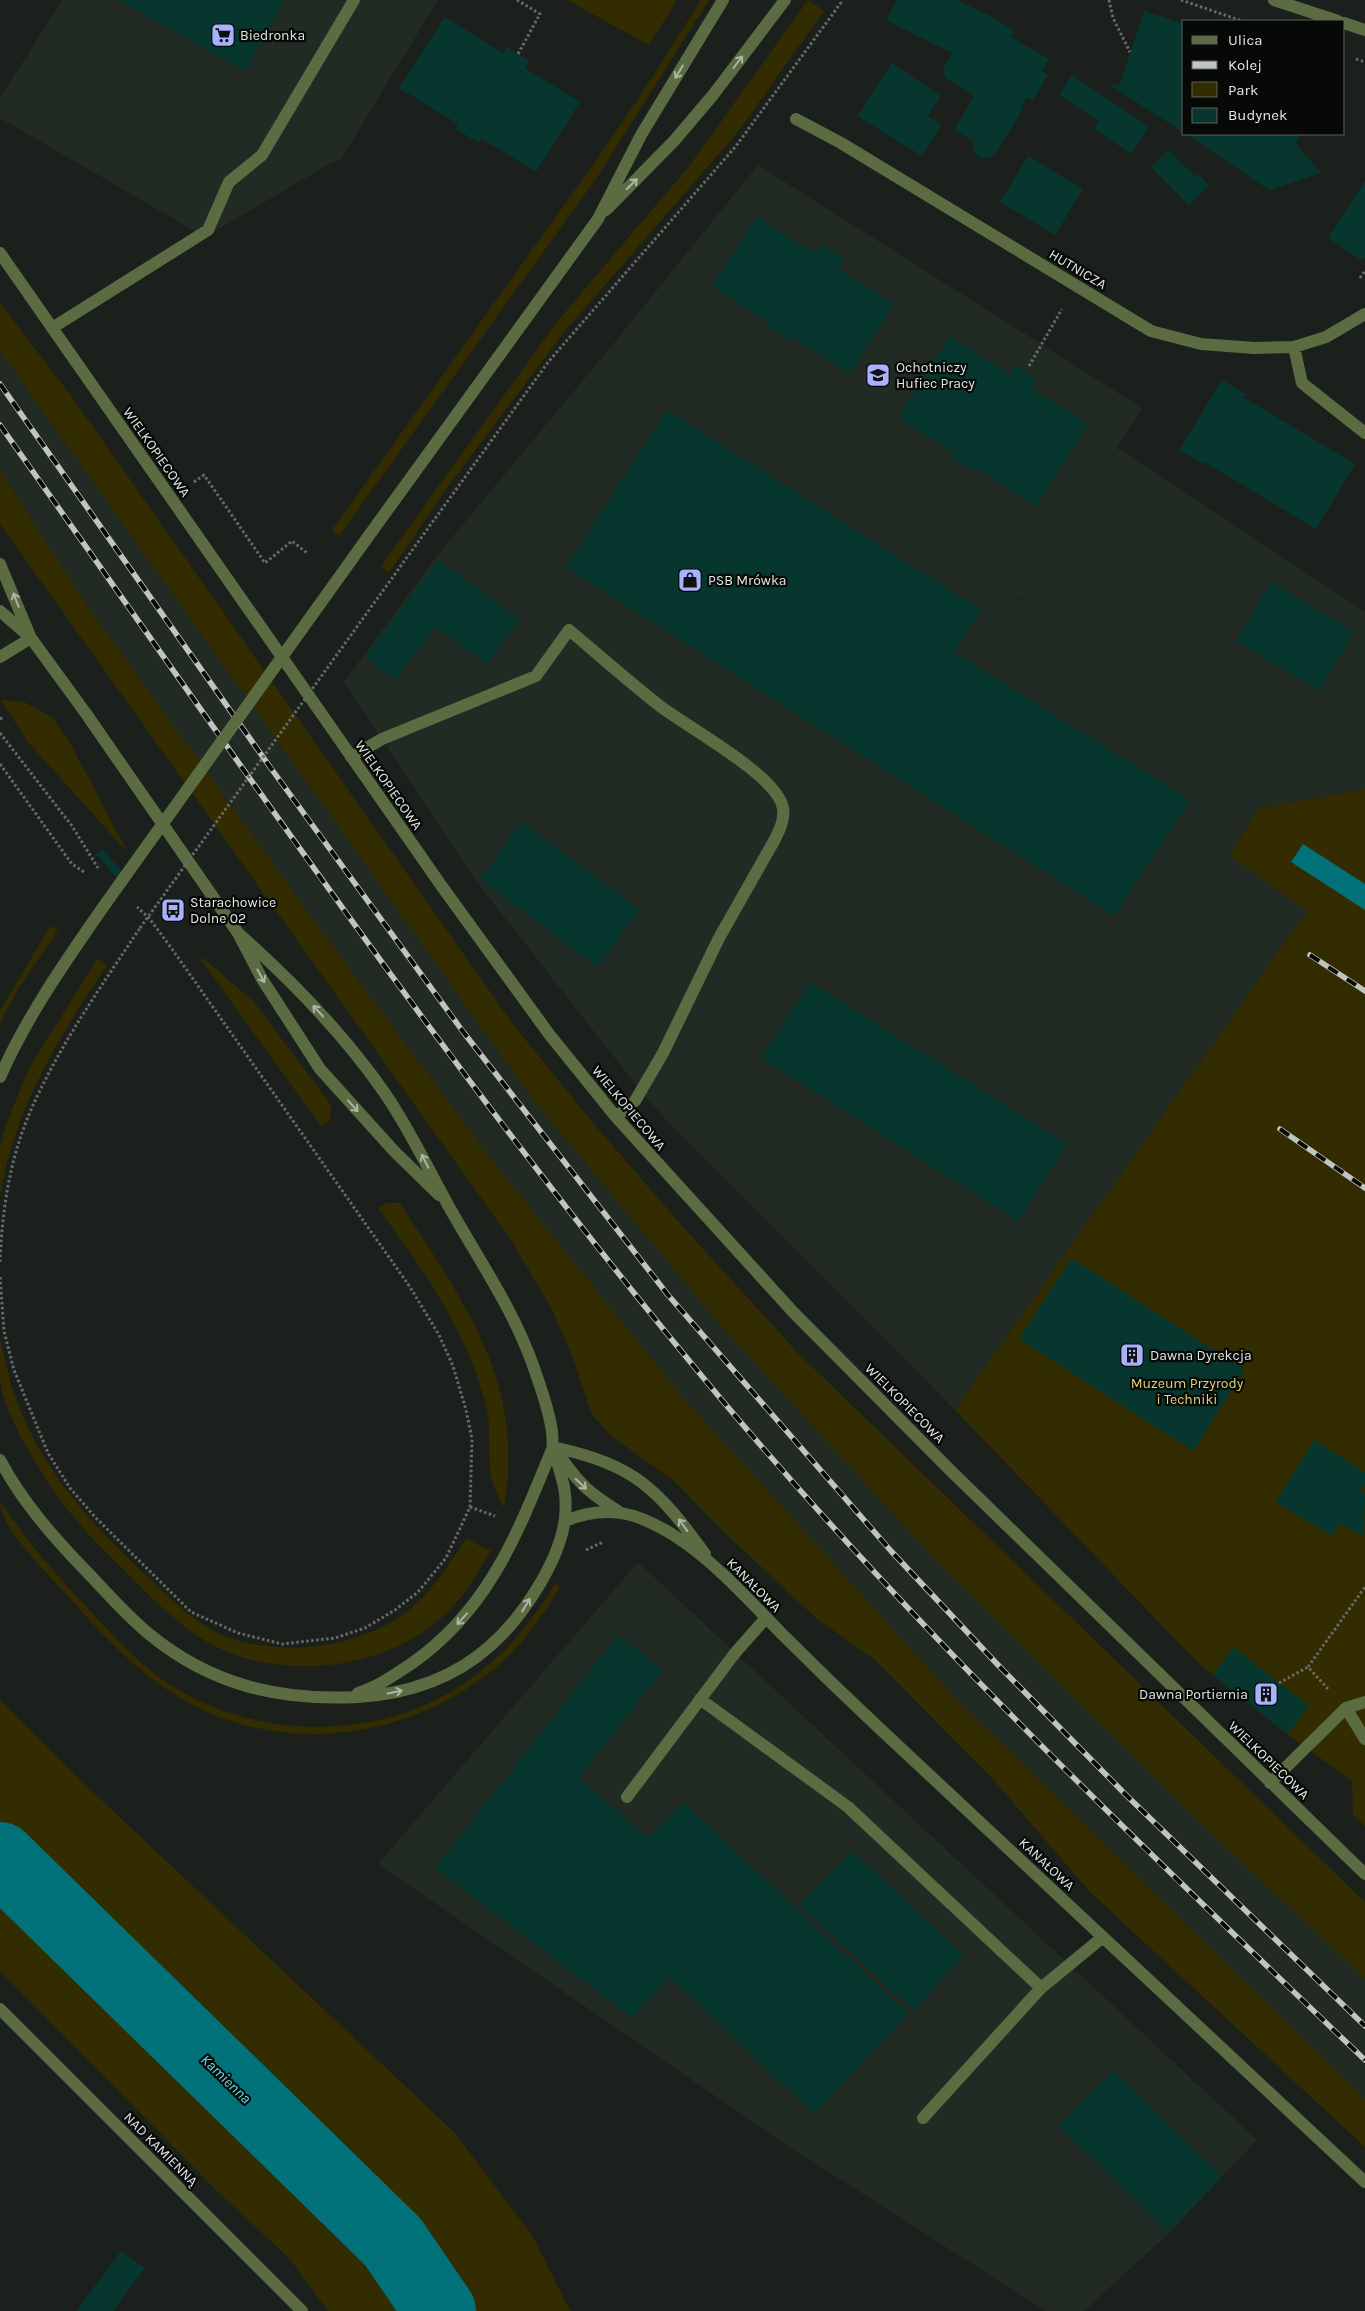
<svg xmlns="http://www.w3.org/2000/svg" width="1365" height="2311" font-family="Karla,sans-serif">
<style>
.built{fill:#212b24}
.green{fill:#322c00}
.water{fill:#017279}
.lines{fill:none;stroke-linecap:round;stroke-linejoin:round}
.river{stroke:#017279;stroke-width:72}
.building{fill:#06362d}
.path{stroke:#676b68;stroke-width:3;stroke-dasharray:2.5 2.5;stroke-linecap:butt}
.minor{stroke:#5b6c43;stroke-width:12}
.rail-casing{stroke:#c1c5c2;stroke-width:5.5}
.rail{stroke:#070907;stroke-width:4;stroke-dasharray:11;stroke-linecap:butt}
.path-bridge{stroke:#676b68;stroke-width:3;stroke-dasharray:2.5 2.5;stroke-linecap:butt}
.minor-bridge{stroke:#5b6c43;stroke-width:12}
.oneway{stroke:#adb5a4}
.labels{text-anchor:middle;stroke-width:4.5;stroke-linejoin:round;paint-order:stroke}
.poi-label{font-size:14px;fill:#e3e6e4;stroke:#070907;text-anchor:start}
.street-label{font-size:14px;fill:#e3e6e4;stroke:#070907}
.park-label{font-size:14px;fill:#e1d578;stroke:#070907}
.water-label{font-size:15px;font-style:italic;fill:#5be0ea;stroke:#070907}
</style>
<rect width="100%" height="100%" fill="#1b201c"/>
<path class="built" d="M62 0H438L341 159 329 164 205 237 0 118V98Z
M758 165 1142 408 1023 600 910 529 1023 601 1118 448 1365 612V789L1258 809 1230 856 1307 911 955 1410 670 1124 640 1090 476 881 344 682 440 552 614 343Z
M0 351 531 1097 724 1329 930 1554 1365 1976V2099L955 1698 680 1394 494 1163 320 929 93 614 0 471Z
M638 1562 1257 2140 1167 2235 1084 2311H1046L788 2146 378 1864Z"/>
<path class="green" d="M567 0H677L649 45Z
M701 0H709L598 176 339 536 332 530 597 159 646 87Z
M808 0 824 11 737 133 566 330 447 488 389 573 381 566 556 323 690 165Z
M0 303 72 397 512 1023 593 1123 684 1228 797 1352 1365 1902V1978L1202 1825 930 1554 724 1329 531 1097 0 351Z
M0 471 93 614 320 929 494 1163 680 1394 955 1698 1365 2099V2147L1090 1892 991 1777 875 1660 817 1619 727 1535 674 1481 610 1435 591 1413 572 1356 551 1307 511 1240 0 524Z
M1 700 24 702 52 717 69 741 128 853 28 742Z
M1365 789V1826L1353 1815 1352 1781 1287 1734 1197 1662 955 1410 1307 911 1230 856 1258 809Z
M50 926 58 930 17 991 0 1023V1011Z
M202 957 254 1002 331 1105 330 1120 321 1126 201 960Z
M98 958 107 965C60 1036 12 1112 0 1198V1147L7 1122 29 1068Z
M387 1203H400C464 1303 526 1383 504 1508 500 1499 493 1487 491 1477 487 1453 492 1428 486 1405 467 1331 422 1268 378 1208Z
M0 1338C6 1364 11 1390 22 1414 50 1480 99 1532 151 1580 174 1602 199 1627 230 1638 264 1649 300 1650 335 1643 365 1637 395 1624 418 1602 437 1584 451 1561 466 1539L491 1551C479 1570 468 1591 452 1607 397 1668 290 1683 217 1647 179 1629 149 1594 119 1565 77 1526 45 1484 19 1433 11 1417 2 1398 0 1380 0 1366 0 1352 0 1338Z
M0 1502C28 1542 58 1577 92 1613 114 1636 136 1661 163 1680 259 1746 398 1743 487 1666 516 1642 537 1613 556 1582L560 1588C539 1621 516 1654 484 1677 398 1741 276 1755 182 1699 136 1672 102 1634 67 1595 49 1575 0 1528 0 1502Z
M0 1700 76 1776 455 2133 532 2235 570 2311H328L290 2259 217 2191 0 1971Z"/>
<path class="water" d="M1303 844 1365 884V910L1291 862Z"/>
<g class="lines">
<path class="river" d="M0 1858 393 2242 440 2311"/>
</g>
<path class="building" d="M118 0H284L246 71Z
M897 0H956L989 15 1014 31 1011 37 1049 59 1042 71 1048 75 1033 100 1027 97 1021 108 1023 109 995 154 991 157 984 159 975 154 973 141 954 130 974 96 946 78 943 69 952 53 886 20Z
M1144 11 1184 24V133L1107 83 1119 86Z
M445 17 503 53 508 47 529 61 525 68 580 102 536 172 482 139 479 143 456 129 458 124 399 88Z
M892 63 941 96 928 116 941 125 922 156 857 116Z
M1072 75 1149 127 1131 154 1094 129 1099 121 1059 95Z
M1186 134H1300L1296 144 1321 173 1269 190Z
M1168 150 1196 177 1198 174 1209 185 1189 205 1151 167Z
M1028 156 1083 189 1055 235 1000 202Z
M1365 181V257L1362 261 1328 238Z
M756 217 815 254 822 244 844 259 838 269 894 304 850 374 792 337 789 341 767 326 769 323 712 286Z
M950 336 1009 374 1015 364 1037 379 1031 388 1088 424 1036 506 977 469 975 472 952 458 955 454 898 418Z
M1222 380 1246 394 1243 397 1355 464 1316 529 1204 462 1203 464 1179 450Z
M667 410 981 610 954 652 1190 800 1114 916 566 567Z
M438 560 520 620 486 664 436 626 395 680 365 657Z
M1271 582 1354 632 1319 691 1236 641Z
M522 822 640 910 597 967 480 879Z
M103 849 126 877 120 882 96 854Z
M810 982 1067 1144 1018 1221 761 1058Z
M1071 1258 1245 1370 1193 1451 1019 1339Z
M1314 1440 1365 1472V1484L1360 1491 1365 1494 1364 1537 1340 1523 1332 1536 1276 1502Z
M618 1635 663 1670 579 1778 648 1838 683 1802 908 2014 814 2114 670 1977 632 2018 435 1868Z
M1233 1647 1309 1706 1287 1734 1213 1675Z
M852 1851 964 1956 913 2010 799 1904Z
M1113 2071 1222 2176 1168 2232 1059 2126Z
M121 2251 145 2268 113 2311H76Z"/>
<g class="lines">
<path class="path" d="M517 0 540 14 518 54
M1109 0 1113 18 1130 52
M1181 0 1242 21
M1356 59 1365 62
M1360 278 1365 271
M1029 366 1062 309
M194 482 204 475 265 563 292 541 307 553
M400 567 549 361 736 146 843 0
M0 719 4 717
M0 733 72 826 98 868
M0 764 72 864 84 872
M0 1262C2 1213 9 1163 28 1117 56 1050 100 988 140 928
M0 1277 4 1331 14 1370 48 1453 70 1488 95 1517 191 1612 238 1633 282 1644 335 1638 365 1628 395 1610 418 1592 446 1558 470 1507 472 1439 466 1410 453 1366 439 1335 410 1287 172 949 149 918 137 907
M470 1507 495 1516
M586 1550 603 1542
M1279 1683 1308 1667
M1328 1689 1308 1667 1365 1587"/>
<path class="minor" d="M1274 0 1338 21
M1344 23 1365 30
M796 119 841 143 1151 331 1201 344 1254 348 1294 347 1326 337 1365 314
M606 210 674 141 713 95 785 0
M0 253 443 888 549 1034 616 1117 794 1313 950 1470 1365 1874
M52 328 208 230 229 182 262 155 354 0
M1294 347 1302 383 1365 433
M365 541 598 219 641 135 723 0
M0 564 30 636
M0 611 31 638 87 715 238 933 262 979 320 1069 394 1151 439 1195
M0 657 31 638
M351 757 382 739 536 676 569 630C599 655 629 682 660 706 687 727 778 776 783 808 785 820 779 831 774 841L719 938 663 1053 635 1101 616 1117
M0 1077C28 1014 67 959 106 903
M553 1447C635 1465 657 1488 705 1554
M562 1459C580 1485 591 1494 618 1511
M0 1460C23 1503 54 1538 88 1573 108 1594 127 1616 149 1634 211 1685 279 1701 358 1697 406 1694 453 1679 490 1646 522 1618 560 1561 565 1518 568 1487 560 1475 553 1448 552 1441 553 1433 551 1426 548 1407 541 1389 535 1371 515 1311 478 1259 448 1205 427 1167 409 1128 384 1092 343 1033 292 981 238 933
M565 1521C607 1504 637 1512 675 1536 715 1562 748 1599 781 1633 813 1665 845 1696 877 1726 1040 1878 1202 2030 1365 2182
M358 1693C378 1687 394 1675 411 1664 490 1609 518 1532 553 1447
M700 1699 848 1807 1041 1988
M1346 1708 1365 1739
M1270 1783 1346 1708 1365 1702
M627 1797 735 1653 766 1618
M0 2009 302 2311
M923 2118 1041 1988 1103 1937"/>
<g class="rail-casing">
<path id="rail" d="M0 384 270 767 464 1033 668 1295 891 1551 999 1666 1127 1796 1365 2026
M0 425C234 755 461 1089 721 1399 919 1634 1143 1848 1365 2060
M1310 955 1365 991
M1280 1129 1365 1188"/>
</g>
<use href="#rail" class="rail"/>
<path class="path-bridge" d="M140 928 400 567"/>
<path class="minor-bridge" d="M106 903 365 541"/>
</g>
<defs><path id="oneway-shaft" d="M-6 0H5M1.5-3L5.5 0L1.5 3" fill="none" stroke-width="1.6" stroke-linecap="round" stroke-linejoin="round" transform="scale(1.25)"/></defs>
<g class="oneway">
<use href="#oneway-shaft" transform="translate(738 62) rotate(-53)"/>
<use href="#oneway-shaft" transform="translate(679 72) rotate(121)"/>
<use href="#oneway-shaft" transform="translate(632 184) rotate(-45)"/>
<use href="#oneway-shaft" transform="translate(16 600) rotate(-111)"/>
<use href="#oneway-shaft" transform="translate(261 976) rotate(61)"/>
<use href="#oneway-shaft" transform="translate(318 1011) rotate(-133)"/>
<use href="#oneway-shaft" transform="translate(353 1106) rotate(48)"/>
<use href="#oneway-shaft" transform="translate(425 1161) rotate(-117)"/>
<use href="#oneway-shaft" transform="translate(581 1484) rotate(44)"/>
<use href="#oneway-shaft" transform="translate(683 1525) rotate(-126)"/>
<use href="#oneway-shaft" transform="translate(526 1605) rotate(-59)"/>
<use href="#oneway-shaft" transform="translate(462 1619) rotate(132)"/>
<use href="#oneway-shaft" transform="translate(395 1692) rotate(-11)"/>
</g>
<defs>
<g id="supermarket-square" transform="scale(1.25)"><rect x="-9" y="-9" width="18" height="18" rx="4" fill="#a7b1fc" stroke="#070907"/><path d="M-6-5.5h2.5l.6 2H6L4.5 2H-2.5L-4.4-4H-6ZM-1.5 3.2a1.3 1.3 0 1 0 .1 0ZM3 3.2a1.3 1.3 0 1 0 .1 0Z" fill="#111"/></g>
<g id="school-square" transform="scale(1.25)"><rect x="-9" y="-9" width="18" height="18" rx="4" fill="#a7b1fc" stroke="#070907"/><path d="M0-5L7-2L0 1L-7-2ZM-4 1L0 2.5L4 1V4Q0 6-4 4Z" fill="#111"/></g>
<g id="shop-square" transform="scale(1.25)"><rect x="-9" y="-9" width="18" height="18" rx="4" fill="#a7b1fc" stroke="#070907"/><path d="M-5-2.5h2.3a2.7 3.5 0 0 1 5.4 0H5L5.5 6h-11ZM-1.5-2.5h3a1.5 2.3 0 0 0-3 0Z" fill="#111"/></g>
<g id="bus-square" transform="scale(1.25)"><rect x="-9" y="-9" width="18" height="18" rx="4" fill="#a7b1fc" stroke="#070907"/><path d="M-5-6H5V4H4V6H2V4H-2V6H-4V4H-5ZM-3.5-4V0h7V-4ZM-3.5 1.2v1.5H-2V1.2ZM2 1.2v1.5H3.5V1.2Z" fill="#111"/></g>
<g id="building-square" transform="scale(1.25)"><rect x="-9" y="-9" width="18" height="18" rx="4" fill="#a7b1fc" stroke="#070907"/><path d="M-4-6H4V6H1V3H-1V6H-4ZM-2.5-4.3h1.7v1.8h-1.7ZM.8-4.3h1.7v1.8H.8ZM-2.5-1h1.7V.8h-1.7ZM.8-1h1.7V.8H.8Z" fill="#111"/></g>
</defs>
<g fill-rule="evenodd">
<use href="#supermarket-square" x="223" y="35"/>
<use href="#school-square" x="878" y="375"/>
<use href="#shop-square" x="690" y="580"/>
<use href="#bus-square" x="173" y="910"/>
<use href="#building-square" x="1132" y="1355"/>
<use href="#building-square" x="1266" y="1694"/>
</g>
<g class="labels">
<g class="poi-label">
<text x="240" y="40">Biedronka</text>
<text x="896" y="372">Ochotniczy<tspan x="896" dy="16">Hufiec Pracy</tspan></text>
<text x="708" y="585">PSB Mrówka</text>
<text x="190" y="907">Starachowice<tspan x="190" dy="16">Dolne 02</tspan></text>
<text x="1150" y="1360">Dawna Dyrekcja</text>
<text x="1248" y="1699" text-anchor="end">Dawna Portiernia</text>
</g>
<g class="street-label">
<text transform="translate(1078 269) rotate(31)" y="5">HUTNICZA</text>
<text transform="translate(157 452) rotate(55)" y="5">WIELKOPIECOWA</text>
<text transform="translate(389 785) rotate(55)" y="5">WIELKOPIECOWA</text>
<text transform="translate(629 1108) rotate(50)" y="5">WIELKOPIECOWA</text>
<text transform="translate(905 1403) rotate(45)" y="5">WIELKOPIECOWA</text>
<text transform="translate(754 1585) rotate(45)" y="5">KANAŁOWA</text>
<text transform="translate(1269 1760) rotate(44)" y="5">WIELKOPIECOWA</text>
<text transform="translate(1047 1864) rotate(43)" y="5">KANAŁOWA</text>
<text transform="translate(161 2149) rotate(45)" y="5">NAD KAMIENNĄ</text>
</g>
<g class="park-label">
<text x="1187" y="1388">Muzeum Przyrody<tspan x="1187" dy="16">i Techniki</tspan></text>
</g>
<g class="water-label">
<text transform="translate(226 2079) rotate(44)" y="5">Kamienna</text>
</g>
</g>
<rect x="1182" y="20" width="162" height="115" fill="#070907" stroke="#5f615f"/>
<rect x="1192" y="36" width="25" height="8" fill="#5b6c43" stroke="#5f615f"/>
<text x="1228" y="45" font-size="15" fill="#e3e6e4">Ulica</text>
<rect x="1192" y="61" width="25" height="8" fill="#c1c5c2" stroke="#5f615f"/>
<text x="1228" y="70" font-size="15" fill="#e3e6e4">Kolej</text>
<rect x="1192" y="82" width="25" height="15" fill="#322c00" stroke="#5f615f"/>
<text x="1228" y="95" font-size="15" fill="#e3e6e4">Park</text>
<rect x="1192" y="108" width="25" height="15" fill="#06362d" stroke="#5f615f"/>
<text x="1228" y="120" font-size="15" fill="#e3e6e4">Budynek</text>
</svg>
